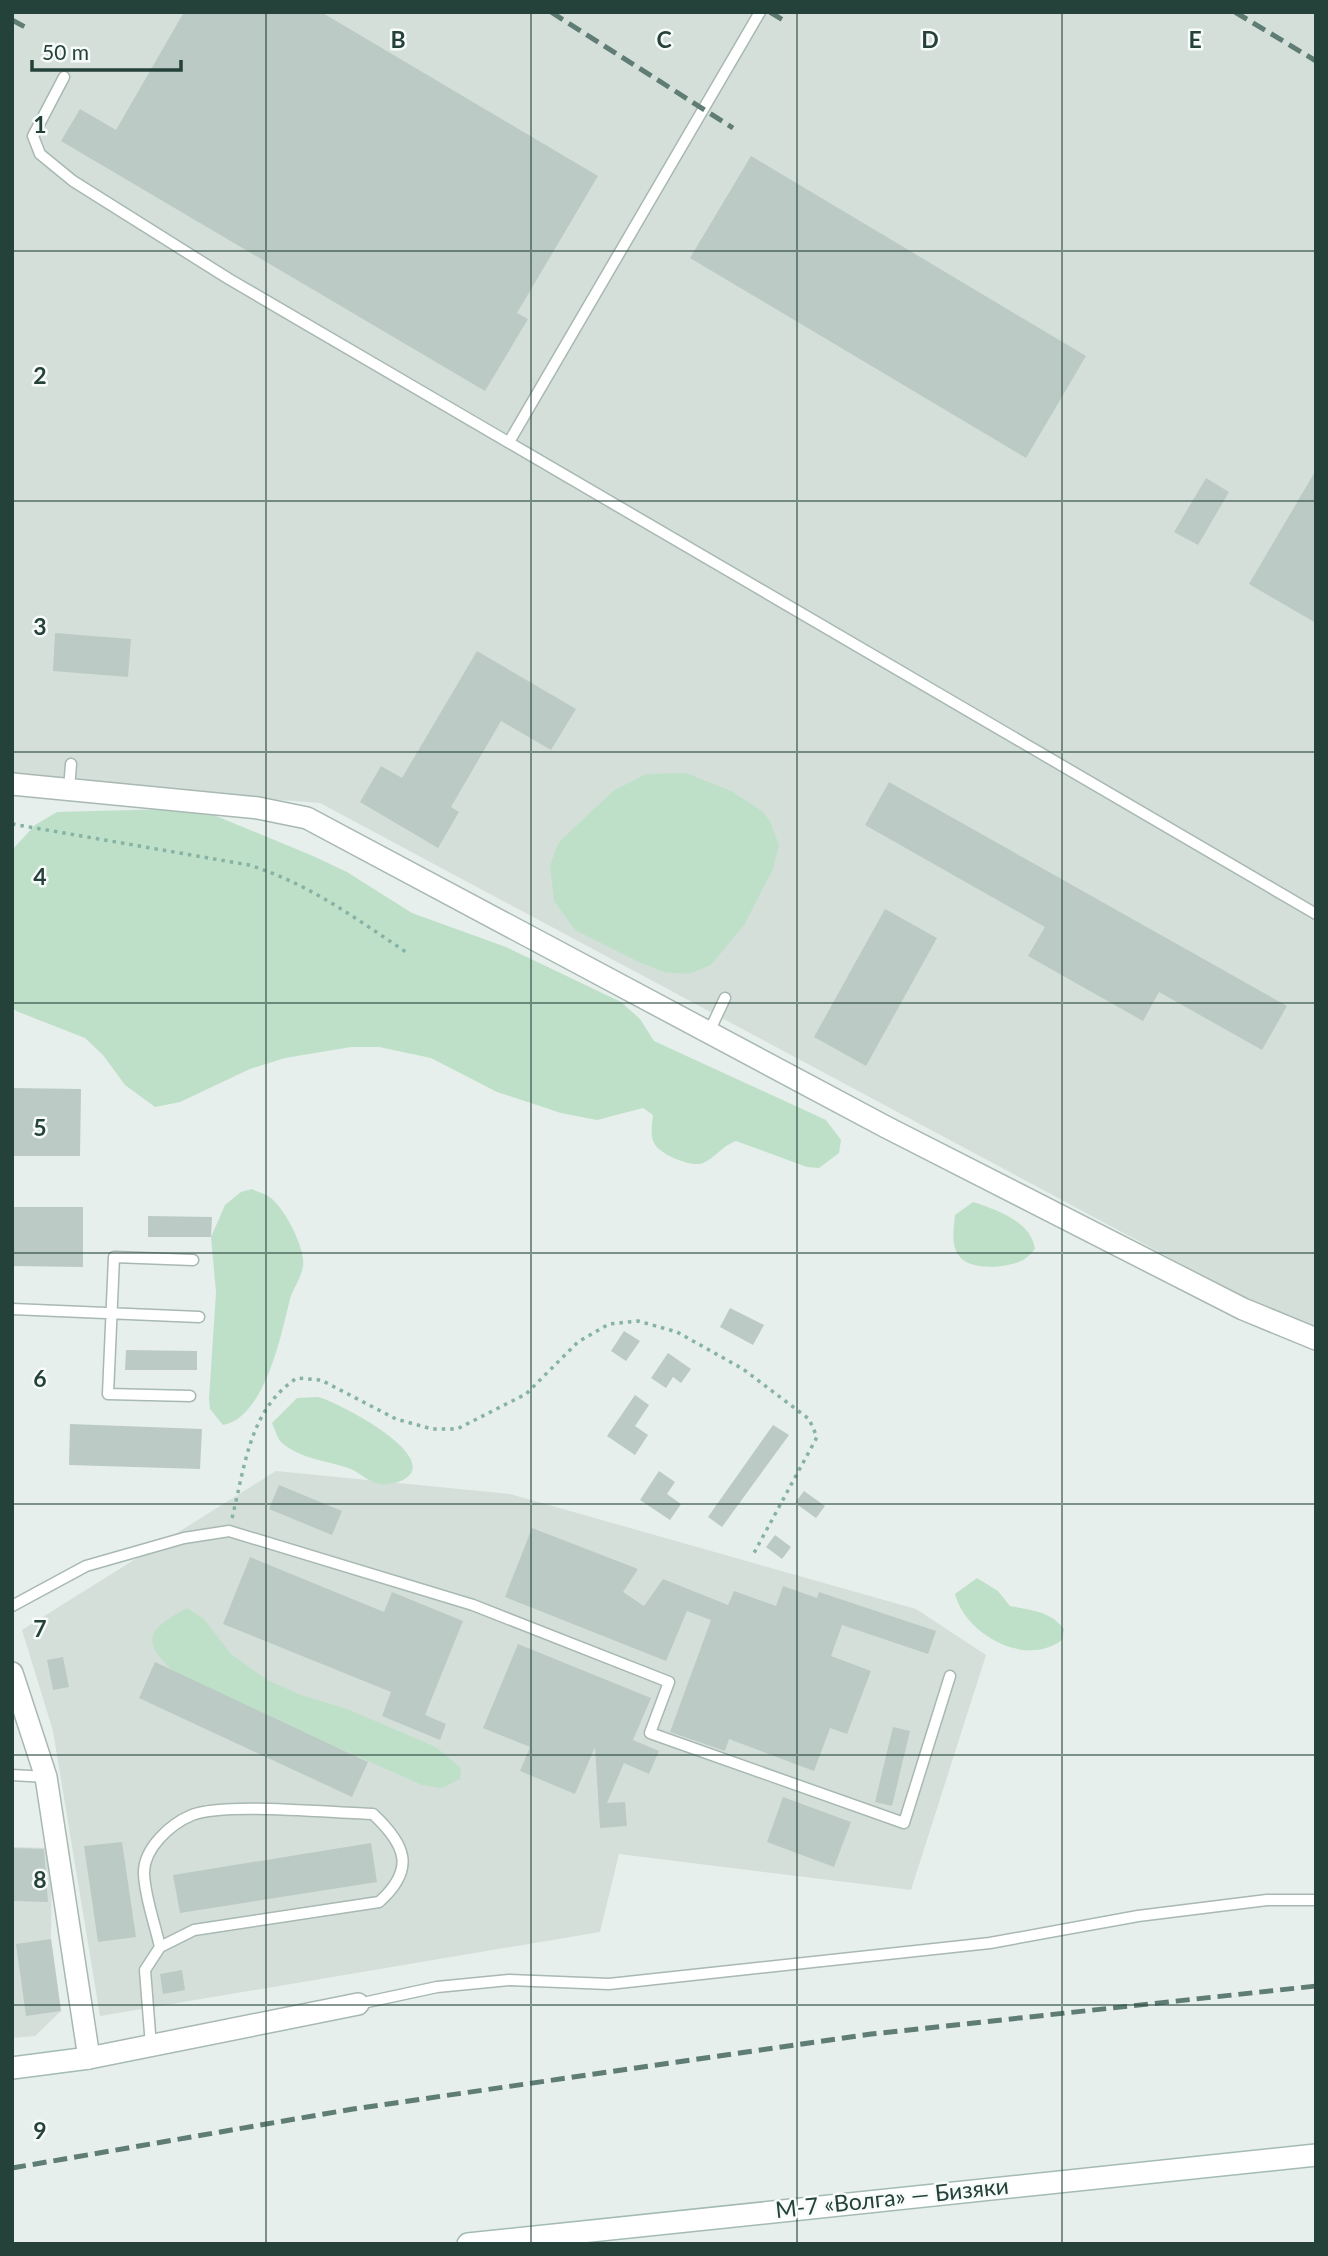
<svg xmlns="http://www.w3.org/2000/svg" width="1328" height="2256" font-family="Lato,sans-serif">
<style>
.built{fill:#d4dfda}
.green{fill:#bfe0c8}
.building{fill:#bbcac4}
.lines{fill:none;stroke-linecap:round;stroke-linejoin:round}
.lane-casing{stroke:#a8b8b2;stroke-width:13}
.street-casing{stroke:#a8b8b2;stroke-width:24}
.secondary-casing{stroke:#a4bbb3;stroke-width:24}
.path{stroke:#86b3a5;stroke-width:3.5;stroke-dasharray:3.5 5;stroke-linecap:butt}
.lane{stroke:#fff;stroke-width:10}
.street{stroke:#fff;stroke-width:21}
.secondary{stroke:#fff;stroke-width:21}
.rail{stroke:#5f7d75;stroke-width:5;stroke-dasharray:14 7;stroke-linecap:butt}
.grid{fill:none;stroke:#24423a;stroke-width:2;stroke-opacity:0.55}
.labels{text-anchor:middle;stroke-width:5;stroke-linejoin:round;paint-order:stroke}
.street-label{font-size:23px;fill:#24423a;stroke:#f7fbf9}
.grid-label{font-size:23px;text-anchor:middle;font-weight:bold;fill:#24423a;stroke:#f7fbf9;stroke-width:5;stroke-linejoin:round;paint-order:stroke}
</style>
<rect width="100%" height="100%" fill="#e6efeb"/>
<path class="built" d="M12 12H1316V1336L320 803 12 780Z
M276 1471 510 1494 916 1609 986 1655 911 1890 619 1854 600 1932 100 2016 53 1731 22 1630Z
M12 1847 52 1848 51 1939 61 2011 35 2036 12 2038Z"/>
<path class="green" d="M686 773 731 791 762 811 770 821 779 845 773 869 744 925 711 965 689 974 664 972 641 963 575 930 554 901 550 865 559 842 613 791 646 774Z
M172 809 209 813 313 856 347 872 412 913 506 947 621 1002 640 1019 654 1041 826 1120 841 1140 839 1153 819 1168 807 1167 736 1141C722 1146 715 1158 703 1163 691 1168 659 1154 654 1143 650 1135 652 1124 653 1115L643 1108 597 1120 561 1113 497 1092 431 1058 379 1047H351L285 1058 250 1069 180 1102 155 1107 125 1085 103 1055 85 1038 16 1011 12 1007V850L35 825 57 812Z
M252 1189C257 1192 266 1194 271 1198 285 1210 301 1241 303 1259 305 1273 294 1286 290 1299 281 1335 265 1417 223 1425L210 1409 209 1399 216 1292 211 1237 225 1205 241 1192Z
M973 1202C997 1210 1031 1221 1035 1249 1032 1252 1028 1257 1023 1260 1009 1268 971 1271 960 1257 950 1245 954 1229 955 1215Z
M318 1397C336 1401 449 1459 401 1481 397 1483 384 1485 380 1484 370 1483 360 1473 351 1469 330 1461 299 1459 281 1442 277 1438 275 1429 272 1423L297 1398Z
M977 1578 998 1591 1010 1606C1030 1610 1051 1611 1064 1629L1062 1640C1025 1668 965 1634 955 1594Z
M187 1608 204 1619 231 1654 267 1680 301 1695 347 1709 436 1747 461 1768 460 1779 442 1788 422 1785 179 1677C144 1644 140 1633 187 1608Z"/>
<path class="building" d="M184 12H321L598 176 517 313 528 319 485 391 61 141 80 109 116 130Z
M751 156 1086 356 1026 458 690 258Z
M1316 470V623L1249 584Z
M1206 478 1229 492 1198 545 1174 532Z
M55 633 131 639 128 677 53 671Z
M477 651 576 709 551 750 501 721 451 807 459 812 438 848 360 802 381 766 402 778Z
M889 782 1287 1006 1262 1050 1159 992 1143 1021 1028 956 1045 927 865 825Z
M885 909 937 938 866 1066 814 1037Z
M12 1088 81 1089 80 1156H12Z
M12 1207H83V1267L12 1266Z
M148 1216 212 1217 211 1237H148Z
M730 1308 764 1325 753 1345 720 1327Z
M624 1331 640 1341 626 1361 611 1351Z
M126 1350 197 1351V1370H125Z
M668 1353 691 1369 681 1383 673 1377 666 1388 651 1378Z
M635 1395 649 1405 635 1426 648 1435 635 1455 607 1436Z
M70 1424 202 1429 200 1469 69 1465Z
M773 1425 789 1435 722 1527 708 1517Z
M659 1471 675 1482 667 1494 681 1504 670 1520 640 1500Z
M279 1485 342 1511 332 1535 269 1509Z
M804 1491 825 1506 816 1518 795 1503Z
M532 1528 638 1569 623 1592 644 1606 663 1579 728 1605 734 1591 776 1606 783 1586 817 1598 819 1592 936 1631 928 1654 842 1625 831 1656 871 1671 847 1734 830 1728 814 1771 729 1739 725 1751 670 1732 711 1620 687 1611 666 1661 505 1597Z
M775 1535 791 1547 782 1559 766 1547Z
M250 1557 384 1612 392 1592 463 1621 425 1715 446 1724 440 1740 382 1716 391 1692 223 1624Z
M518 1644 651 1698 633 1740 659 1751 649 1774 624 1763 607 1803 625 1802 627 1826 600 1828 595 1747 575 1794 520 1771 530 1747 483 1728Z
M63 1657 69 1687 53 1690 47 1660Z
M155 1662 368 1762 352 1797 139 1698Z
M893 1727 910 1731 892 1806 875 1802Z
M783 1797 851 1822 834 1867 767 1842Z
M122 1842 136 1937 98 1942 84 1846Z
M371 1843 377 1882 180 1913 173 1875Z
M12 1848 44 1849 48 1902 12 1901Z
M51 1939 61 2011 26 2016 16 1944Z
M182 1970 185 1990 163 1994 160 1974Z"/>
<g class="lines">
<g class="lane-casing">
<path id="lane" d="M64 77 33 136 40 154 73 181 229 279 1316 914
M509 442 760 12
M69 789 71 764
M709 1032 725 998
M12 1309 199 1317
M190 1396 108 1394 114 1257 193 1260
M12 1606 86 1566 184 1538 229 1531 473 1605 669 1682 650 1733 904 1823 950 1676
M12 1775 46 1777
M358 2004 437 1987 509 1980 609 1984 990 1943 1138 1916 1267 1900H1316
M151 2046 145 1970 160 1947 194 1930 379 1902C416 1869 406 1845 373 1814 332 1813 225 1802 192 1815 170 1824 143 1849 144 1874 145 1898 155 1924 160 1947"/>
</g>
<g class="street-casing">
<path id="street" d="M12 784 258 808 307 818 886 1127 1243 1309 1316 1339
M12 1673 46 1777 89 2058 358 2004"/>
</g>
<g class="secondary-casing">
<path id="secondary" d="M12 2068 89 2058
M468 2244 1316 2155"/>
</g>
<path class="path" d="M12 824 249 865C308 883 355 918 406 952
M232 1518C245 1467 249 1409 297 1378L321 1380 396 1419 432 1429H457L526 1394 578 1342 609 1324 638 1321 677 1332 743 1369 809 1419 817 1437 754 1553"/>
<use href="#lane" class="lane"/>
<use href="#street" class="street"/>
<use href="#secondary" class="secondary"/>
<path class="rail" d="M551 12 733 128
M770 12 783 20
M1235 12 1316 61
M12 20 25 27
M12 2168 353 2109 871 2034 1316 1986"/>
</g>
<path class="grid" d="M266 12V2244M531 12V2244M797 12V2244M1062 12V2244M12 251H1316M12 501H1316M12 752H1316M12 1003H1316M12 1253H1316M12 1504H1316M12 1755H1316M12 2005H1316"/>
<g class="labels">
<g class="street-label">
<text transform="translate(892 2198) rotate(-6)" y="8">М-7 «Волга» — Бизяки</text>
</g>
</g>
<g class="grid-label">
<text x="398" y="48">B</text>
<text x="664" y="48">C</text>
<text x="930" y="48">D</text>
<text x="1195" y="48">E</text>
<text x="40" y="133">1</text>
<text x="40" y="384">2</text>
<text x="40" y="635">3</text>
<text x="40" y="885">4</text>
<text x="40" y="1136">5</text>
<text x="40" y="1387">6</text>
<text x="40" y="1637">7</text>
<text x="40" y="1888">8</text>
<text x="40" y="2139">9</text>
</g>
<rect width="1328" height="2256" fill="none" stroke="#24423a" stroke-width="28"/>
<path d="M32 60v10h149v-10" fill="none" stroke="#24423a" stroke-width="3.5"/>
<text x="42" y="60" font-size="21" fill="#24423a" stroke="#f7fbf9" stroke-width="5" paint-order="stroke">50 m</text>
</svg>
